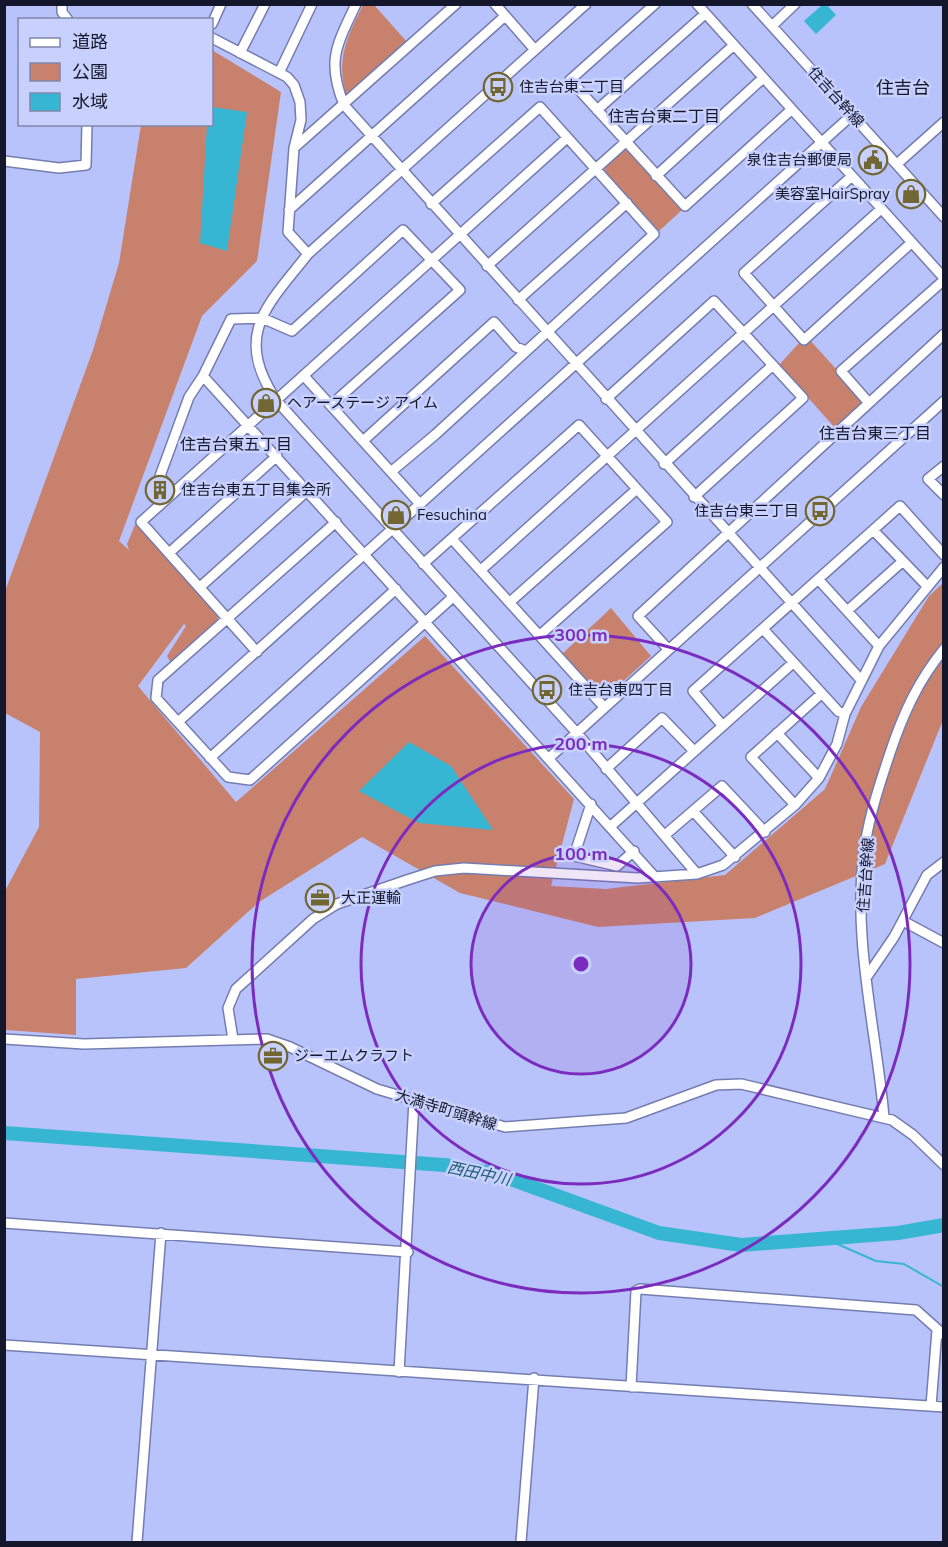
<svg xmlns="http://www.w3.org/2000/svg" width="948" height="1547" font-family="Mulish,'Noto Sans JP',sans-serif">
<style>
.green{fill:#c8816d}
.water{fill:#37b6d3}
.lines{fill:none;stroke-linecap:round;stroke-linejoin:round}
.stream{stroke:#37b6d3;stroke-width:2}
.river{stroke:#37b6d3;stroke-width:14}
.minor-casing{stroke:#747db0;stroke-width:12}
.minor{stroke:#fff;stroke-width:9}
.ring{fill:none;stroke:#7b2cbf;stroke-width:3}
.labels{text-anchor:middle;stroke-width:5;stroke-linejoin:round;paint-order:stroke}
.poi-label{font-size:15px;fill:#14172b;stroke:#c8d1fe;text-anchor:start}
.street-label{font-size:15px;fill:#14172b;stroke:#c8d1fe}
.neighbourhood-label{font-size:16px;fill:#14172b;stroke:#c8d1fe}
.water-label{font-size:16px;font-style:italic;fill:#1a5d6d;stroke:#c8d1fe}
.quarter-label{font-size:18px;fill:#14172b;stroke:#c8d1fe}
.centre{fill:#7b2cbf;stroke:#c8d1fe;stroke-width:3}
.ring-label{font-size:18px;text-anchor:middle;font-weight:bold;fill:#7b2cbf;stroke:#c8d1fe;stroke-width:5;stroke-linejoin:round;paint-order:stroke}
</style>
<rect width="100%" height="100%" fill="#b9c3fb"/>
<path class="green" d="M363 5 375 6 408 43 347 97C335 60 347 37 363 5Z
M212 50 281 92 257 261 202 316 119 541 129 550 127 544 137 520 218 613V622L171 663 167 656 186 626 184 624 138 686 236 802 425 636 574 799 551 886 606 889 725 875 825 789 861 707 929 596 943 583V720L885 864 755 918 598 927 460 893 362 837 259 902 186 968 76 979V1035L5 1030V891L39 827 40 732 5 713 4 594 93 350 119 263 141 125 212 124Z
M628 149 682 210 659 231 605 172 604 166 622 150Z
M809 339 864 400 863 405 836 429 779 365 800 342Z
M611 608 651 656 607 696 599 695 562 654Z"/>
<path class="water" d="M822 5H827L836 15 816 34 804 21Z
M212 107 247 112 227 251 200 243 207 125 212 124Z
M409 742 451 766 493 830 419 823 359 791Z"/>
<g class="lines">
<path class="stream" d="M826 1239 876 1261 904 1264 944 1287"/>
<path class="river" d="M4 1133 444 1165 497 1174 659 1233 741 1245 898 1233 944 1225"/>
<g class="minor-casing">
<path id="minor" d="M62 4V12L68 20
M356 4C337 45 326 60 344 105L861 680
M495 4 535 50
M586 4 308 254C267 306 233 334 276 400L576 732 697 874
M655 4 570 80 685 206 791 110
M697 4 944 278
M752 4 944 217
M212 24 221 4
M772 26 795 4
M212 38 287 77 294 85 300 102 301 120 294 148 288 232 308 254
M240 53 265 4
M279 73 312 4
M597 110 705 14
M294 148 456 4
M4 161 59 168 86 165 87 124
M897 164 944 122
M656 176 763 78
M852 176 744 273 804 340 910 244
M289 210 505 16
M487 266 734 45
M518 300 627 203
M203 376 654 876
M304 376 420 504
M606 399 714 301 803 398 694 497
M869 403 841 371 944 280
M364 440 494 322 516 347 526 351
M664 464 773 365
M944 466 928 479 944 495
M392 471 436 434 654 234 540 107 431 204
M173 492 160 476 189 397 203 376 231 319 262 318 292 331 403 230 460 290 331 405
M336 522 158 680 156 698 228 777 250 780 453 597
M873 530 927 586
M452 539 604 707
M169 553 277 456
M423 564 579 425 667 522 540 635
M481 570 881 209
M818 579 879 646
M200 587 307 491
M510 602 637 489
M847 611 903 561
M763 629 838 711 845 714
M668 649 638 616 944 334
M257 652 141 522 567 138
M178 722 852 115
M722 725 693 691 900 506 944 555
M777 733 819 778
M210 758 396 589
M549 758 944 401
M606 769 662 718 693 750
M591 804 574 856 617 866 634 851
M795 805 751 757 821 694
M693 811 735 857
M611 826 793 663
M665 835 722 786 765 832
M903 921 944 943
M866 978 894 937 927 875 944 862
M4 1039 84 1044 267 1039 290 1047 377 1089 505 1127 626 1118 716 1085 741 1084 892 1120 913 1135 944 1165
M233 1039 228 1008 236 989 313 919 337 904 407 880 435 871 464 868 638 878 697 874 723 865 795 805 819 778 837 744 845 714 879 646 944 567
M884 1117C876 1027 851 935 865 845 870 813 880 783 890 753 903 714 918 681 944 649
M4 1223 408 1252
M4 1345 944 1407
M399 1372 414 1101
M631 1387 636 1291 640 1289 916 1310 944 1335
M931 1406 937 1330
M137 1542 161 1233
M521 1542 534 1378"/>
</g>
<use href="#minor" class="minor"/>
</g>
<circle cx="581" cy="964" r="110" fill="#7b2cbf" fill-opacity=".12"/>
<g class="ring">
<circle cx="581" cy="964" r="110"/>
<circle cx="581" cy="964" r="220"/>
<circle cx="581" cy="964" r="329"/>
</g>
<defs>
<g id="bus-ring" transform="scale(1.5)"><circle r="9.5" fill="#c8d1fe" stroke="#726633" stroke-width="1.5"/><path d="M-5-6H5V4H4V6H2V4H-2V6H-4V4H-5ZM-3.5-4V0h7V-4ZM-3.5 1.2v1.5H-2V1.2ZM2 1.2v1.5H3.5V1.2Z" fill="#726633"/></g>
<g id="civic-ring" transform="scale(1.5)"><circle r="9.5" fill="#c8d1fe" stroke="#726633" stroke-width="1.5"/><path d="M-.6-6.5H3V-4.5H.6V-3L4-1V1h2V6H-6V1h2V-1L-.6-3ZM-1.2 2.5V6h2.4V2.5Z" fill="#726633"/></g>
<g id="shop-ring" transform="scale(1.5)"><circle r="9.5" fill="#c8d1fe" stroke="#726633" stroke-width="1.5"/><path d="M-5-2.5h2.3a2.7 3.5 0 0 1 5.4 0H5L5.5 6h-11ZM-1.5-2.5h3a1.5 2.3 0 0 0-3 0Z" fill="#726633"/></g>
<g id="building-ring" transform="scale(1.5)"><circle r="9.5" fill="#c8d1fe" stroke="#726633" stroke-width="1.5"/><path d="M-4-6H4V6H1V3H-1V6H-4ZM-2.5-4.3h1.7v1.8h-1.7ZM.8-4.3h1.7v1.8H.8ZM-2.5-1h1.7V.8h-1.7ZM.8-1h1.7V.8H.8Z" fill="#726633"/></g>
<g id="office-ring" transform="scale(1.5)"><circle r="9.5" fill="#c8d1fe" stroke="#726633" stroke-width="1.5"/><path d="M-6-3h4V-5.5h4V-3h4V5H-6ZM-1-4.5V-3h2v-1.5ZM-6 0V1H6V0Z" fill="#726633"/></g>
</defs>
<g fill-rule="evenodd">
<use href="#bus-ring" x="498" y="87"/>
<use href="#civic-ring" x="873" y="160"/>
<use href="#shop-ring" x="911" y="194"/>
<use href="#shop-ring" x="266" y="403"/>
<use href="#building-ring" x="160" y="490"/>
<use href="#bus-ring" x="820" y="511"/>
<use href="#shop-ring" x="396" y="515"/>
<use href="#bus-ring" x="547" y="690"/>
<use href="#office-ring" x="320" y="898"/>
<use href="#office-ring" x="273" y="1056"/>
</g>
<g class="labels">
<g class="poi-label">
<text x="519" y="92">住吉台東二丁目</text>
<text x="852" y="165" text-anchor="end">泉住吉台郵便局</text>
<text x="890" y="199" text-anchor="end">美容室HairSpray</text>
<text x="287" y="408">ヘアーステージ アイム</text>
<text x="181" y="495">住吉台東五丁目集会所</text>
<text x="799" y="516" text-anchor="end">住吉台東三丁目</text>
<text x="417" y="520">Fesuchina</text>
<text x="568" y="695">住吉台東四丁目</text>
<text x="341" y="903">大正運輸</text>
<text x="294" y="1061">ジーエムクラフト</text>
</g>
<g class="street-label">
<text transform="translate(836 97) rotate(48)" y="5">住吉台幹線</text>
<text transform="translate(866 875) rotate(-86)" y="5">住吉台幹線</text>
<text transform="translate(446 1110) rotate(17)" y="5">大満寺町頭幹線</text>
</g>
<g class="neighbourhood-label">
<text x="664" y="122">住吉台東二丁目</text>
<text x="875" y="439">住吉台東三丁目</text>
<text x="236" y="450">住吉台東五丁目</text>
</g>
<g class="water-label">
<text transform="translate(479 1173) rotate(12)" y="6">西田中川</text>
</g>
<g class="quarter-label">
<text x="903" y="94">住吉台</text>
</g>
</g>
<circle cx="581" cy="964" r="9" class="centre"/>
<g class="ring-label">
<text x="581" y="641">300 m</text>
<text x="581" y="750">200 m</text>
<text x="581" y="860">100 m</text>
</g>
<rect width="948" height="1547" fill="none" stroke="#14172b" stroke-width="12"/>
<rect x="18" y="18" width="195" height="108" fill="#c8d1fe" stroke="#8087aa" stroke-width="1.5"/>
<rect x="30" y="38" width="30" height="9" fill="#ffffff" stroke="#8087aa" stroke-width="1.5"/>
<text x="72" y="48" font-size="18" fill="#14172b">道路</text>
<rect x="30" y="63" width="30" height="18" fill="#c8816d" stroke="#8087aa" stroke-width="1.5"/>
<text x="72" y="78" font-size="18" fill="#14172b">公園</text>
<rect x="30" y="93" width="30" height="18" fill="#37b6d3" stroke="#8087aa" stroke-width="1.5"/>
<text x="72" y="108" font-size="18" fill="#14172b">水域</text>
</svg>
